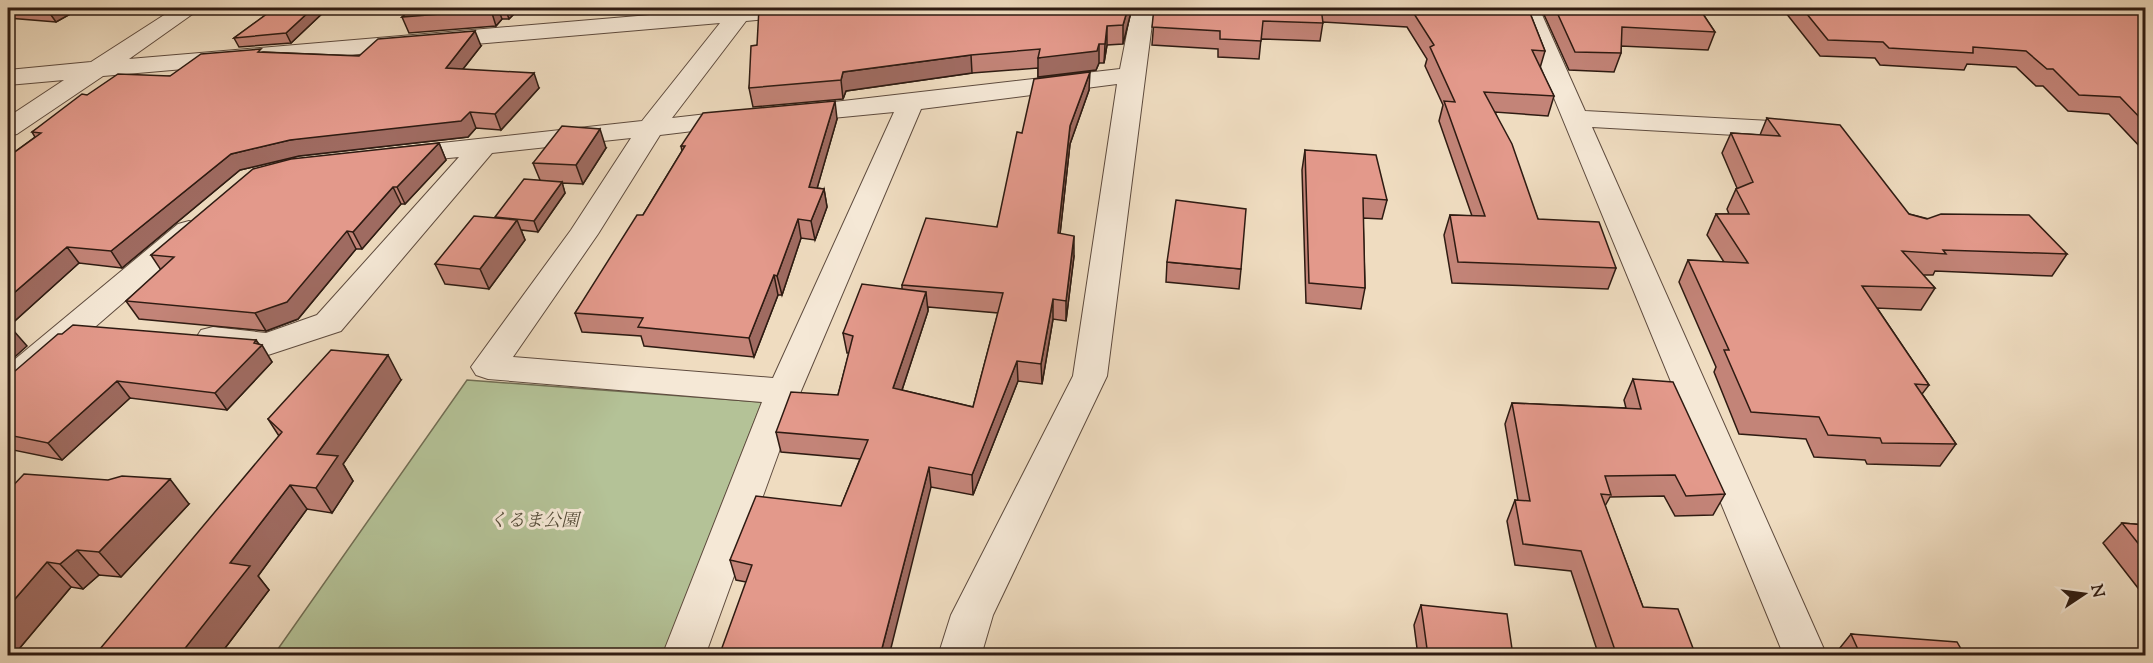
<svg xmlns="http://www.w3.org/2000/svg" width="2153" height="663" font-family="'Sorts Mill Goudy','Noto Serif JP',serif">
<style>
.green{fill:#b4c297;stroke:#716e54;stroke-width:1.5}
.lines{fill:none;stroke-linecap:round;stroke-linejoin:round}
.minor-casing{stroke:#5e4b3e;stroke-width:2}
.minor{fill:#f5e8d6;fill-rule:evenodd}
.wall{fill:#c38478;stroke:#2e1b12;stroke-width:1.5;fill-rule:evenodd}
.shaded-wall{fill:#9f6b61;stroke:#2e1b12;stroke-width:1.5}
.building{fill:#e3998b;stroke:#2e1b12;stroke-width:1.5}
.labels{text-anchor:middle;stroke-width:6;stroke-linejoin:round;paint-order:stroke}
.park-label{font-size:18px;font-style:italic;fill:#564d3a;stroke:#f5e8d6}
</style>
<rect width="100%" height="100%" fill="#efdcc0"/>
<filter id="stains"><feTurbulence type="fractalNoise" baseFrequency=".00333" numOctaves="4"/><feColorMatrix values="0 0 0 0 .2 0 0 0 0 .09 0 0 0 0 .02 0 0 0 .5 -.17"/></filter>
<radialGradient id="worn" r=".72"><stop offset=".6" stop-color="#630" stop-opacity="0"/><stop offset="1" stop-color="#630" stop-opacity=".3"/></radialGradient>
<path class="green" d="M467 380 762 402 663 655 273 656Z"/>
<g class="lines">
<g class="minor-casing">
<path id="minor" d="M175 8H201L129 59 732 8H823L820 13 812 15 746 21 672 118 742 110 751 112 755 118 751 124 660 135 598 234 513 357 773 378 894 112 791 122 782 120 778 114 782 108 1120 69 1132 8H1154L1107 376 993 615 981 656H938L951 615 1073 376 1117 84 921 109 801 391 705 656H662L762 402 488 379 476 375 471 367 571 230 631 138 492 153 341 331 268 355 201 346 196 338 201 330 213 327 266 333 317 315 459 157 397 163 387 161 383 155 387 149 642 121 720 23 103 76 17 134 8 136V117L64 80 8 85V70L91 62Z
M1517 8H1539L1585 111 1806 123 1815 125 1819 131 1815 137 1806 139 1592 127 1827 656H1784Z
M189 221 200 224 204 230 200 236 20 392 8 395V365L178 224Z"/>
</g>
<use href="#minor" class="minor"/>
</g>
<path class="wall" d="M8 8H81L56 22 8 18Z
M258 8H328L291 43 239 47 234 38 271 11 259 9Z
M413 8H520L509 19H502L496 26 409 33 402 17Z
M1132 8 1123 44 1107 45 1104 63H1099L1096 70 1038 77V68L972 73 846 91 843 99 753 107 749 88 757 45Z
M1155 8H1528L1545 51 1540 68 1554 96 1548 116 1495 112 1538 219 1616 268 1608 289 1452 283 1444 235 1450 215 1472 216 1439 121 1443 105 1425 66 1427 59 1407 27 1323 22 1320 41 1261 39 1259 59 1218 57V49L1152 45Z
M1541 8H1699L1715 32 1708 50 1621 46V53L1614 72 1569 70Z
M1782 8H2145V152L2109 114 2068 111 2043 86H2036L2016 67 1967 64 1964 70 1880 65 1875 58 1820 56Z
M481 46 463 69 539 88 501 130 476 128 468 137 299 156 240 170 122 268 79 263 8 327V157L35 137 32 132 87 95 170 76 263 52 359 56Z
M1089 90 1070 144 1060 234 1074 256 1066 321 1053 319 1042 384 1018 381 973 495 931 487 746 582 736 580 730 560 841 506 860 459 781 452 776 432 838 395 849 353H847L843 333 902 289V285L997 227 1022 133ZM928 307 998 313 973 407 902 390 928 311Z
M1767 118 1909 214 2067 254 2052 276 1935 271 1933 275H1923L1935 288 1921 310 1877 308 1929 385 1922 394 1956 444 1940 466 1867 464 1865 460 1814 457 1806 439 1739 434 1714 372 1716 367 1679 282 1688 260 1724 262 1707 235 1716 214H1729L1727 209 1736 189 1737 188 1722 153 1731 133 1760 135Z
M837 119 817 188 824 189 827 207 815 240 801 238 782 295H778L754 357 644 346 641 336 582 332 575 313 643 215 682 151 681 146Z
M439 143 446 160 405 204H401L362 249H356L298 319 266 331 139 319 126 301 161 270 151 255Z
M606 148 583 184 562 183 565 193 538 232 521 230 525 240 489 289 445 284 435 264 495 218 540 180 533 163Z
M1305 150 1387 200 1382 219 1363 218 1365 288 1361 309 1306 303 1302 170Z
M1167 262 1241 269 1239 289 1166 282Z
M256 340 272 362 227 410 130 398 62 460 8 449V377Z
M1633 379 1725 494 1713 515 1675 516 1664 496 1610 497 1605 506 1643 607 1696 656H1599L1571 571 1515 565 1507 521 1515 500 1518 501 1505 424 1512 403 1626 408 1624 400Z
M401 380 343 464 353 481 332 513 307 509 258 576 269 590 219 656 279 436 268 419Z
M8 491 189 504 121 577 99 575 83 589 71 587 13 656Z
M2122 523 2145 525V597L2103 543Z
M1421 605 1513 656H1418L1414 625Z
M2145 610V625L2139 615Z
M1851 634 1965 656H1836L1835 654Z"/>
<path class="shaded-wall" d="M46 8H81L56 22Z
M313 8H328L291 43 286 33Z
M493 8H498L502 19 496 26 491 10Z
M505 8H520L509 19Z
M1128 8H1132L1123 44V25Z
M1107 26V45L1104 63 1105 44Z
M475 31 481 46 452 83 446 68Z
M1099 44V63L1096 70 1038 77V58Z
M971 55 972 73 846 91 843 99 841 80 843 72Z
M1090 72 1089 90 1070 144 1058 252V233L1070 126Z
M534 73 539 88 501 130 495 114Z
M835 101 837 119 812 206 809 187Z
M470 112 476 128 468 137 299 156 240 170 122 268 111 251 231 154 290 140Z
M600 129 606 148 583 184 576 165Z
M439 143 446 160 405 204 397 187Z
M562 182 565 193 538 232 534 221Z
M393 187 401 204 362 249 353 232Z
M824 189 827 207 815 240 811 221Z
M798 219 801 238 782 295 777 276Z
M517 220 525 240 489 289 480 269Z
M347 231 356 249 298 319 266 331 255 313Z
M1074 236V256L1066 321V301Z
M67 247 79 263 8 327V298Z
M774 275 778 295 754 357 749 338Z
M926 292 928 311 896 408 893 388Z
M1053 299V319L1042 384 1041 364Z
M13 330 27 346 8 363V335Z
M256 340 260 347 262 345 272 362 227 410 215 393Z
M388 355 401 380 343 464 353 481 332 513 316 488 317 454Z
M1017 361 1018 381 973 495 972 475Z
M117 381 130 398 62 460 48 443Z
M929 467 931 487 889 656H880Z
M170 479 189 504 121 577 99 552Z
M290 485 307 509 258 576 269 590 219 656H179L230 563Z
M77 550 99 575 83 589 60 564Z
M47 562 71 587 13 656H8V607Z"/>
<path class="building" d="M275 8H313L286 33 234 38Z
M413 8H493L491 10 402 17Z
M759 8H1128L1123 25 1107 26 1105 44H1099L1097 51 1038 58 1040 49 971 55 843 72 841 80 749 88 751 46 757 45Z
M1154 8H1321L1323 23 1263 21 1261 41 1220 39V31L1152 27Z
M1387 8H1528L1545 51 1532 50 1554 96 1484 92 1512 144 1538 219 1599 222 1616 268 1458 262 1450 215 1485 216 1444 101 1455 102 1430 47 1434 45 1411 9Z
M1555 8H1699L1715 32 1622 27 1621 53 1575 52Z
M1802 8H2145V123L2120 97 2079 95 2053 69H2047L2026 51 1973 47V53L1889 48 1883 42 1828 40Z
M475 31 446 68 534 73 495 114 470 112 461 121 290 140 231 154 111 251 67 247 8 298V157L41 133 32 132 82 94 87 95 118 74 170 76 201 54 261 49 258 52 359 56 378 39Z
M1090 72 1070 126 1058 233 1074 236 1066 301 1053 299 1041 364 1017 361 972 475 929 467 880 656H719L752 565 730 560 756 496 841 506 868 440 776 432 791 392 838 395 853 336 843 333 862 284 926 292 893 388 973 407 1003 293 902 285 926 218 997 227 1017 132 1022 133 1034 79Z
M835 101 809 187 824 189 811 221 798 219 777 276 774 275 749 338 638 327 643 318 575 313 637 215H643L685 146H681L703 113Z
M1767 118 1840 125 1909 214 1927 219 1941 214 2029 215 2067 254 1943 250 1946 254 1902 251 1935 288 1862 286 1929 385 1915 384 1956 444 1882 443 1880 438 1828 435 1819 417 1751 412 1724 350H1729L1688 260 1748 263 1716 214H1749L1736 189 1753 182 1731 133 1780 136Z
M562 126 600 129 576 165 533 163Z
M439 143 397 187H393L353 232 347 231 287 302 255 313 126 301 174 257 151 255 253 169 291 159Z
M1305 150 1376 155 1387 200 1363 198 1365 288 1309 283Z
M524 179 562 182 534 221 495 217Z
M1176 200 1246 209 1241 269 1167 262Z
M474 216 517 220 480 269 435 264Z
M73 325 256 340 254 343 262 345 215 393 117 381 48 443 8 435V377L58 334H62Z
M8 329 13 330 8 335Z
M331 350 388 355 317 454 338 456 316 488 290 485 230 563 250 566 179 656H94L282 432 268 419Z
M1633 379 1673 382 1725 494 1686 496 1675 475 1605 476 1611 495 1601 494 1643 607 1678 609 1696 656H1617L1581 551 1523 544 1515 500 1530 501 1512 403 1641 409Z
M24 474 108 480 122 476 170 479 99 552 77 550 60 564 47 562 8 607V491Z
M2122 523 2145 525V552Z
M1421 605 1507 614 1513 656H1428Z
M1851 634 1957 642 1965 656H1861Z"/>
<g class="labels">
<g class="park-label">
<text x="534" y="526">くるま公園</text>
</g>
</g>
<rect width="2153" height="663" fill="none" stroke="#efdcc0" stroke-width="30"/>
<rect x="9" y="9" width="2135" height="645" fill="none" stroke="#2e1b12" stroke-width="3"/>
<rect x="15" y="15" width="2123" height="633" fill="none" stroke="#2e1b12" stroke-width="1.5"/>
<g transform="translate(2084 594) rotate(77)" stroke="#f5e8d6" stroke-width="4.5" paint-order="stroke">
<path d="M0-4.5L10 22L0 15L-10 22Z" fill="#2e1b12"/>
<text y="-9" font-size="16" font-weight="bold" text-anchor="middle" fill="#2e1b12">N</text>
</g>
<rect width="100%" height="100%" filter="url(#stains)"/>
<rect width="100%" height="100%" fill="url(#worn)"/>
</svg>
